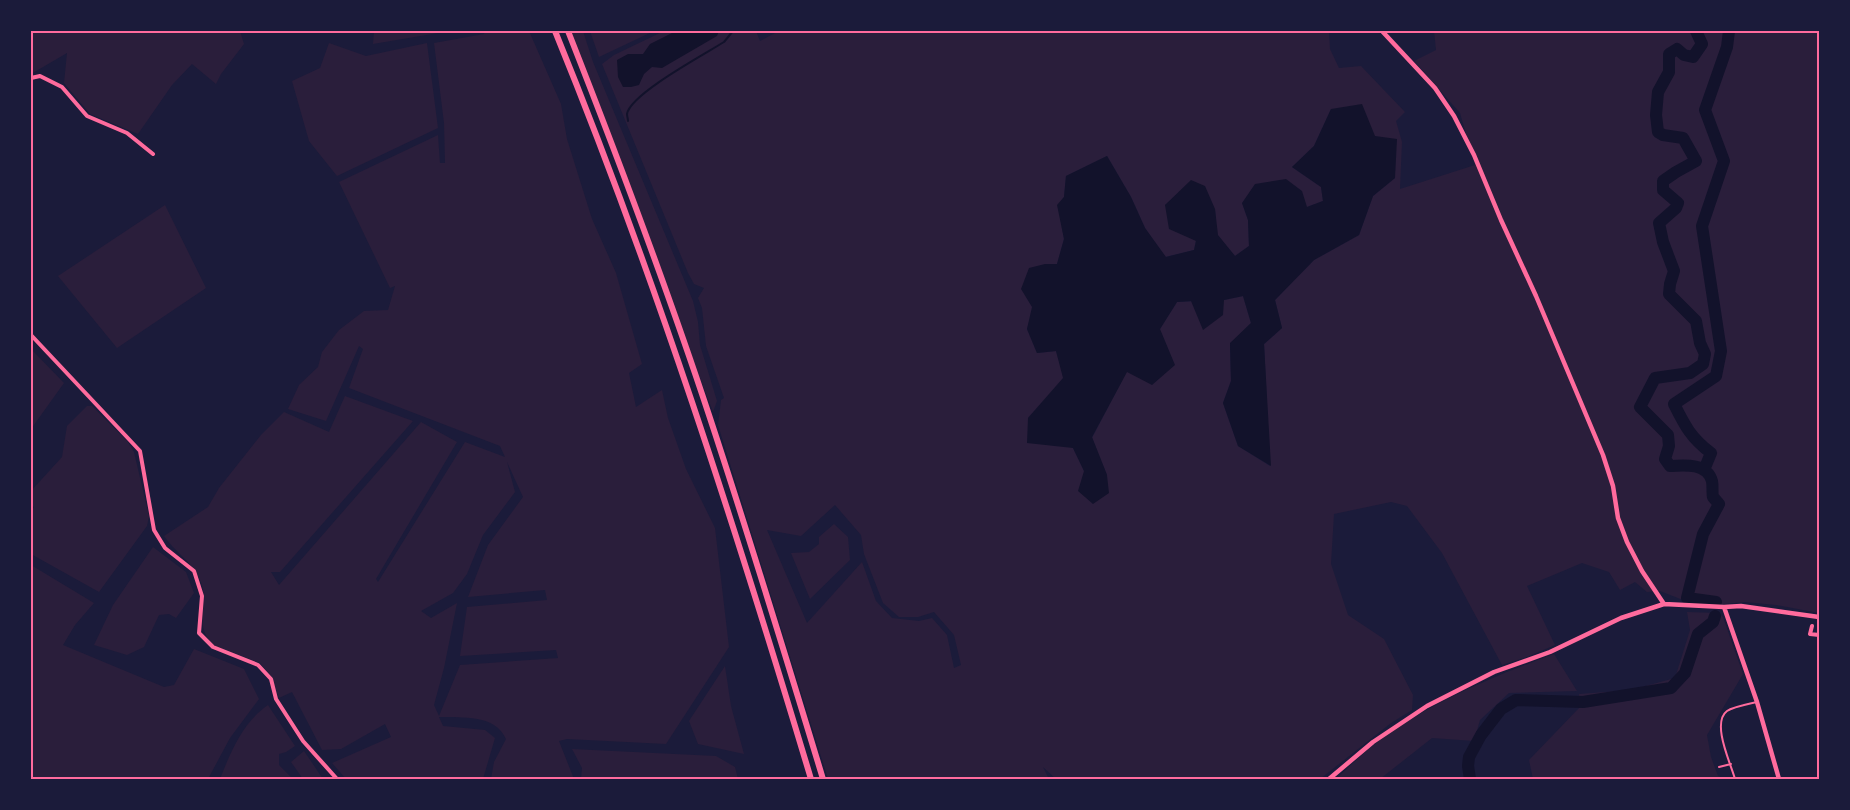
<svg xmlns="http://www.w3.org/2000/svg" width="1850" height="810" font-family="Inter,sans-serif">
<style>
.green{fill:#2a1e3b;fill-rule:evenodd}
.water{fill:#12122b}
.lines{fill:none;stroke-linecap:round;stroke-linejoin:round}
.stream{stroke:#12122b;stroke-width:2}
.river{stroke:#12122b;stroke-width:12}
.service{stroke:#ff6b9d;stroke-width:2}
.minor{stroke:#ff6b9d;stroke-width:4}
.tertiary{stroke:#ff6b9d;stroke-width:4.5}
.motorway{stroke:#ff6b9d;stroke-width:6}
.neatline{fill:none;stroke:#ff6b9d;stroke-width:2}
</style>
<rect width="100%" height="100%" fill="#1b1b3a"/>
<path class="green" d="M31 31H240L244 44 221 74 216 84 192 64 172 85 138 134 90 114 64 83 67 53 31 74Z
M374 31H450L373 44Z
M485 31H529L561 104 567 139 592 219 616 273 642 364 629 373 636 407 662 390 668 418 686 469 715 528 729 647 666 744 567 739 559 741 574 779H491L494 762 506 739C495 714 463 718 439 717L443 726 485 730 495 738 483 779H346L332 763 391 737 385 724 341 749 322 750 292 692 279 698 270 675 260 663 213 645C191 621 212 603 199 578 191 561 175 552 164 536L208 507 219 488 261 435 284 412 329 432 345 396 413 421 280 572H271L279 585 421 422 457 442 376 579 378 582 465 442 505 457 500 446 349 388 363 349 359 346 326 421 288 409 299 385 318 367 322 352 339 330 364 311 388 310 395 286 390 288 339 182 438 135 440 163H445L444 123 434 43 484 34ZM507 462 523 497 488 545 468 597 545 590 547 600 467 607 460 656 556 650 558 658 460 665 439 716 434 705 444 668 457 603 431 618 421 611 453 593 467 574 483 535 515 492Z
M566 31H583L593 62 693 301 698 322 700 345 717 401 713 412Z
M590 31H654L599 57Z
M664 31H756L760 41 779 31H1329L1330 49 1339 68 1361 66 1405 112 1396 121 1402 142 1400 189 1475 165 1460 113 1414 61 1436 50 1434 31H1819V613L1776 605 1745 602 1714 605 1683 600 1660 591 1647 592 1635 582 1620 590 1609 572 1582 563 1527 586 1555 645 1527 657 1502 665 1442 553 1407 506 1391 502 1334 514 1331 564 1348 615 1384 639 1413 695 1412 710 1391 723 1320 779H1056L1043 767 1049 779H828L718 425 721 400 724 398 706 346 702 308 698 298 704 288 694 284 688 273 602 64 614 55ZM1331 109 1375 136 1395 178 1373 196 1359 235 1314 260 1275 300 1282 328 1264 344 1270 466 1238 446 1223 403 1231 381 1230 344 1251 323 1243 296 1224 300 1177 302 1160 329 1127 371 1092 438 1107 475 1084 471 1073 448 1028 418 1064 378 1056 351 1037 353 1027 329 1045 264H1057L1064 239 1058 205 1064 197 1066 176 1107 156 1131 197 1145 228 1165 257 1194 250 1196 240 1165 205 1176 196 1215 209 1217 235 1235 256 1249 246 1248 220 1242 203 1307 207 1323 201 1321 187 1292 167 1314 146ZM835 505 861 535 864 554 883 603 899 617H918L934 612 954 635 961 665 954 668 947 635 932 618 919 621 892 618 876 601 862 562 807 623 767 530 801 536Z
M329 43 366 56 427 43 438 128 337 176 309 141 292 81 320 68Z
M165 205 206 288 117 348 58 276Z
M31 349 64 383 31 429Z
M87 406H92L128 442 134 452 149 516 147 526 99 592 31 554V512L34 507 31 505V491L62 457 67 426Z
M834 524 848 537 850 560 810 599 791 553 809 552 819 544V537Z
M153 547 186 572 194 593 176 618 169 614 159 615 144 647 127 655 94 645 113 605Z
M31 565 94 603 75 625 63 645 164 687 174 685 194 649 244 669 259 699 230 738 208 779H31Z
M1687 612 1718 613 1723 617 1743 674 1707 735 1711 757 1718 776 1726 779H1533L1529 760 1580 707 1579 694 1631 690 1675 678 1690 630Z
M1554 654 1577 691 1509 693 1480 720 1474 741 1432 738 1380 779H1336C1349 767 1362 754 1376 743 1429 703 1492 677 1554 654Z
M725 666 731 706 744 754 698 744 689 721Z
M268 705 295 746 286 752 279 754V765L293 779H220C231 751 243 722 268 705Z
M572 749 716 756 735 767 738 779H581L582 768Z
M304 751 323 779H303L291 762Z"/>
<path class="water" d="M676 31H719L717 36 662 68 652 67 644 74 639 85 631 87H623L618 77 617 60 628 54H643L650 44Z
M1362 104 1375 136 1397 139 1395 178 1373 196 1359 235 1314 260 1275 300 1282 328 1264 344 1271 466 1238 446 1223 403 1231 381 1230 343 1251 323 1243 296 1224 300 1223 315 1203 330 1191 301 1177 302 1160 329 1175 365 1152 385 1127 372 1092 437 1107 475 1109 493 1093 504 1078 491 1084 471 1073 448 1027 443 1028 418 1063 378 1056 351 1037 353 1027 329 1032 307 1021 289 1029 268 1045 264H1057L1064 239 1057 205 1064 197 1066 176 1107 156 1131 197 1145 228 1166 257 1194 250 1196 241 1169 229 1165 205 1191 180 1205 186 1215 209 1218 235 1235 256 1249 246 1248 220 1242 203 1255 184 1286 179 1302 191 1307 207 1323 201 1321 187 1292 167 1314 146 1331 109Z"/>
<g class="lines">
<path class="stream" d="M628 121C628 119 627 116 627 114 630 94 705 54 724 42L733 31"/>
<path class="river" d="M1696 31 1702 44 1693 57 1684 55 1677 49 1669 54V72L1658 92 1656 115 1658 132 1663 135 1683 138 1696 161 1676 172 1663 181V190L1678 203 1676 208 1659 223 1663 242 1674 271 1670 284 1669 294 1696 321 1700 343 1705 354 1703 364 1690 373 1655 378 1640 407 1668 435 1669 446 1665 459 1670 466C1685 465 1707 463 1712 481 1713 486 1712 493 1713 497L1719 504 1703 534 1687 598 1716 602
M1704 470 1711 453C1691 438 1685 426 1674 404L1716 376 1721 351 1702 226 1724 161 1705 110 1727 47 1729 31
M1470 779 1468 766 1469 757 1481 735 1501 709 1516 700 1583 702 1671 688 1685 673 1698 634 1713 622 1715 616"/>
<path class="service" d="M1719 767 1731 764
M1735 779C1731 764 1711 723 1727 711 1733 707 1749 704 1757 702"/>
<path class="minor" d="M31 78 40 76 62 87 87 116 127 133 153 154
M31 335 140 451 154 530 165 548 194 571 202 596 199 633 213 647 258 665 271 679 276 699 303 741 337 779
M1812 626 1810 634 1819 635"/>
<path class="tertiary" d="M1382 31 1435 88 1454 116 1474 155 1501 220 1536 296 1603 455 1613 486 1618 518 1627 542 1642 571 1664 604
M1724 607 1757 702 1779 779
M1329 779 1373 742 1427 706 1494 672 1550 652 1621 618 1664 604 1724 607 1741 606 1819 617"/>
<path class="motorway" d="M555 31C655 276 735 526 811 779
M568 31C618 158 666 285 709 415 749 536 786 657 823 779"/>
</g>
<rect width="1850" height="810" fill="none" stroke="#1b1b3a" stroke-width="65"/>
<rect x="32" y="32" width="1786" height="746" class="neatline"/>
</svg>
